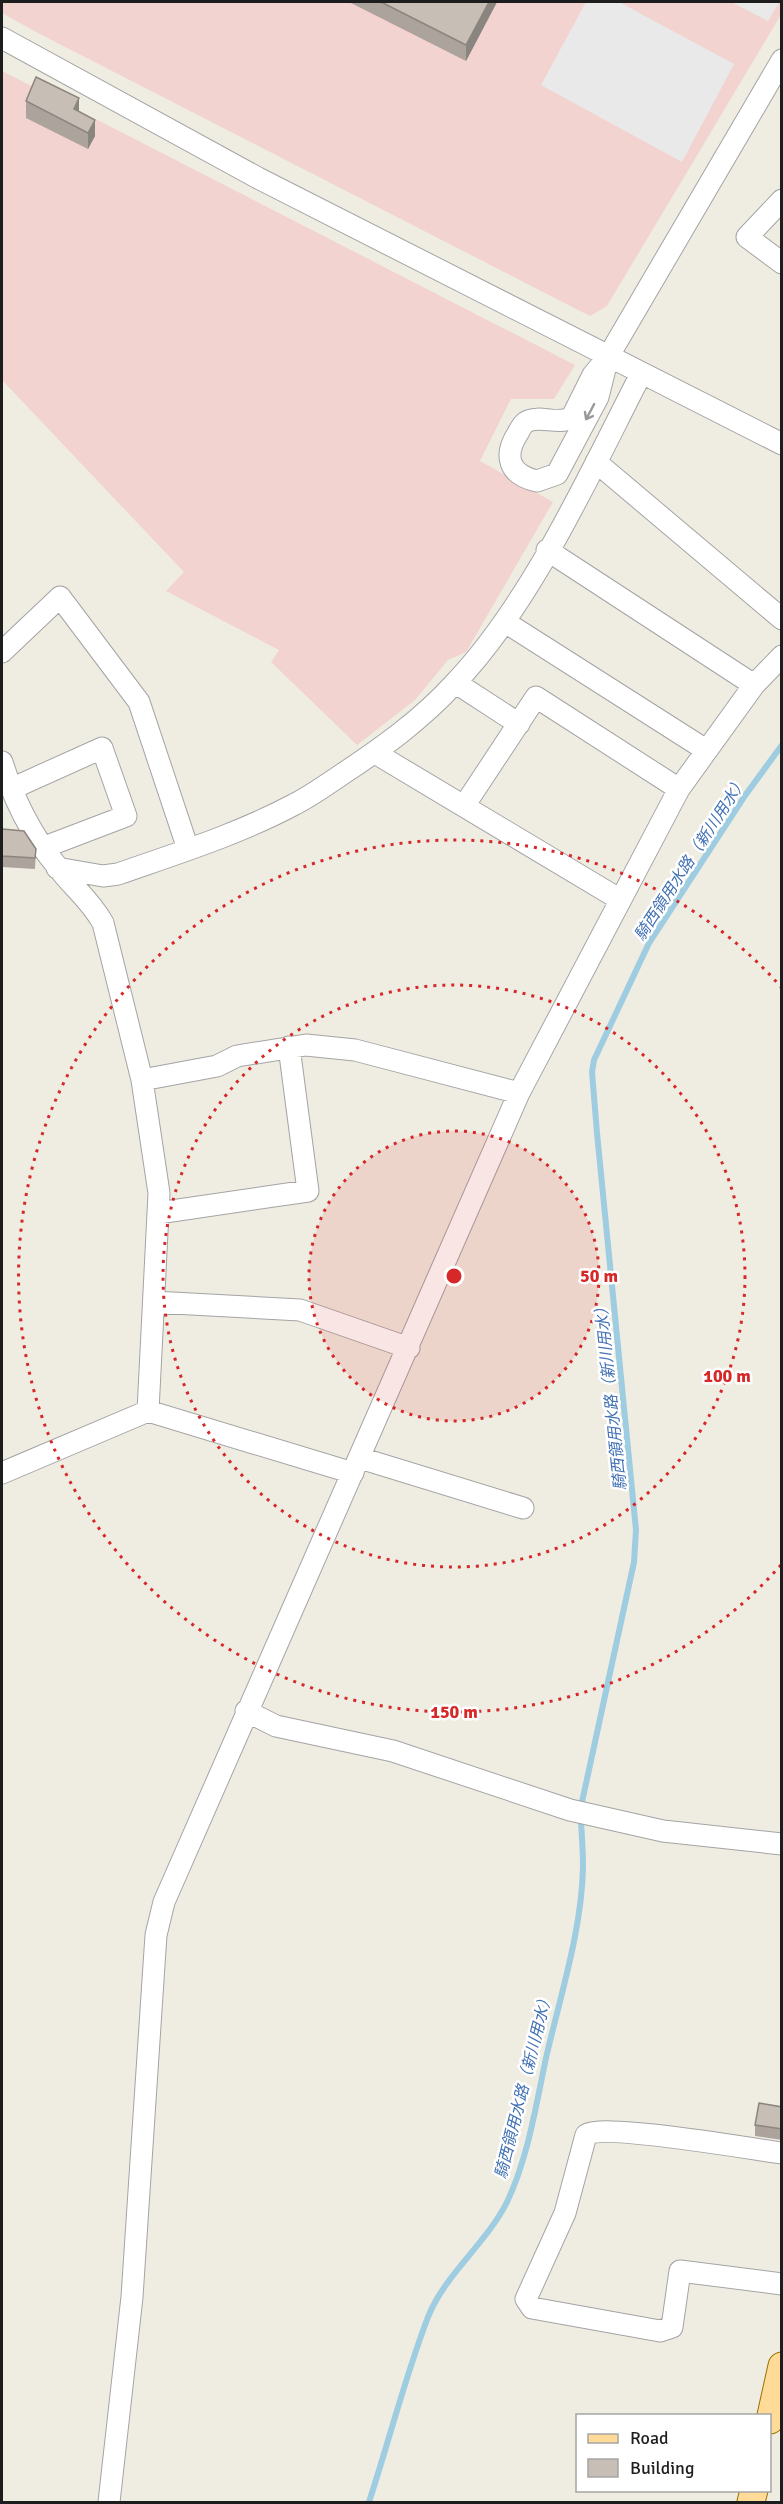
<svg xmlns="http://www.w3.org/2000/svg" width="783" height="2504" font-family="Signika,'Noto Sans JP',sans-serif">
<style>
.commercial{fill:#f2d3cf}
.parking{fill:#e9e9e9}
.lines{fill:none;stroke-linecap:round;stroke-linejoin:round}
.stream{stroke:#9ecce1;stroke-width:6}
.minor-casing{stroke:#a4a4a4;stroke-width:23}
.major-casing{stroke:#967100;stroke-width:29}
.minor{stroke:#fff;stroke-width:21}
.major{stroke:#ffdb97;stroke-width:27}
.wall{fill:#aba39c}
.shaded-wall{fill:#8b857f}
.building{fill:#c7beb5;stroke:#8b857f;stroke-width:1.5}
.oneway{stroke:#999}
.ring{fill:none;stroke:#d62828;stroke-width:3;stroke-dasharray:3 6}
.labels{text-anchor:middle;stroke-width:5;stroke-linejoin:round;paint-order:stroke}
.water-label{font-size:16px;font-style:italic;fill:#4272b4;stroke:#fff}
.centre{fill:#d62828;stroke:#fff;stroke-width:3}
.ring-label{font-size:18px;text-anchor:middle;font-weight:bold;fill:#d62828;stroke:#fff;stroke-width:5;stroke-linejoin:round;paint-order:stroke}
</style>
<rect width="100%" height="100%" fill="#efece2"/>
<path class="commercial" d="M2 2H781L782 13 607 306 590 316 38 33 2 13Z
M2 71 575 365 554 399H511L480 461 553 502 466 652 448 660 415 700 357 745 271 662 279 650 166 591 184 572 2 380Z"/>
<path class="parking" d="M586 2H619L734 64 682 162 541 85Z
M731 2H779L768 21Z"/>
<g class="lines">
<path class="stream" d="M582 1802 634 1562 636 1530 597 1133 592 1072 594 1060 649 943 744 797 782 745
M369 2502C389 2441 405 2377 428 2317 445 2274 486 2244 507 2202 528 2158 536 2105 546 2058 560 1997 582 1929 583 1867 583 1852 582 1837 581 1822"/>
<g class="minor-casing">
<path id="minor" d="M2 38 258 178 782 444
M782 200 747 237 782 263
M608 357 598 397 557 474 537 481C509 475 503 456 518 433 520 429 523 424 526 422 540 414 559 426 572 417L593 375 608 357 782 60
M596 462 782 619
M547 550 754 685
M505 622 706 750
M2 652 60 597 139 702 188 849
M456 683 519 724
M375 753 619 899
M2 762C13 798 32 836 56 865 72 887 89 898 103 923L142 1080 159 1193 148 1411
M11 789 102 748 126 816 42 848
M464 806 536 697 679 789
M57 868 103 876 118 874C178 853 239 834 295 804 311 796 326 785 341 775 382 748 421 720 454 684 531 604 590 473 641 374
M142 1080 217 1066 237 1056 306 1045 355 1050 519 1093
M158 1213 308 1191 289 1047
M154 1302 300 1310 409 1348
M360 1458 523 1508
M2 1473 148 1411 353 1473
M246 1711 276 1726 393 1751 570 1810 663 1831 782 1844
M782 2153C751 2149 604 2123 586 2135L565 2213 526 2299 532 2308 660 2331 672 2327 680 2271 782 2284
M109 2502 132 2297 156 1935 164 1902 519 1093 679 789 754 685 782 656"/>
</g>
<g class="major-casing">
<path id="major" d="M770 2420 782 2366
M751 2502 754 2490"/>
</g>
<use href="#minor" class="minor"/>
<use href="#major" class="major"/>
</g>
<path class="wall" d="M349 2H497L466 61Z
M26 101 79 112 95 136 88 149 26 118Z
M2 829 36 849 35 869 2 867Z
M782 2107V2140L755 2136V2125Z"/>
<path class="shaded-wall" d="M489 2H497L466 61V45Z
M79 98V115L74 109Z
M95 120V136L88 149V133Z"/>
<path class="building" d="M381 2H489L466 45Z
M36 77 79 98 74 109 95 120 88 133 26 101Z
M2 829 24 831 36 849 35 858 2 856Z
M759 2103 782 2107V2129L755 2125Z"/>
<defs><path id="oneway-shaft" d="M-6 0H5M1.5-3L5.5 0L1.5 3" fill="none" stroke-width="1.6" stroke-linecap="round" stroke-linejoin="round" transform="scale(1.5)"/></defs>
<use class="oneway" href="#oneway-shaft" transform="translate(590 412) rotate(118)"/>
<circle cx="454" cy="1276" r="145" fill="#d62828" fill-opacity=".12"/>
<g class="ring">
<circle cx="454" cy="1276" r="145"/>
<circle cx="454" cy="1276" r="291"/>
<path d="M781 1565A436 436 0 1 1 781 987"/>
</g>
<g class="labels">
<g class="water-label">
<text transform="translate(690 858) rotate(-57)" y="6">騎西領用水路（新川用水）</text>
<text transform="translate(610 1395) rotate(-96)" y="6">騎西領用水路（新川用水）</text>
<text transform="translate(523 2085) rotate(-76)" y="6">騎西領用水路（新川用水）</text>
</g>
</g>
<circle cx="454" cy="1276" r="9" class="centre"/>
<g class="ring-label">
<text x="599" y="1282">50 m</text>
<text x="727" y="1382">100 m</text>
<text x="454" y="1718">150 m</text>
</g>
<rect width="783" height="2504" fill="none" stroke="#1d1d1d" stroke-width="6"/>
<rect x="576" y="2414" width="195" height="78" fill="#ffffff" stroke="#a5a5a5" stroke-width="1.5"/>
<rect x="588" y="2434" width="30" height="9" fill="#ffdb97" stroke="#a5a5a5" stroke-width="1.5"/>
<text x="630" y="2444" font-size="18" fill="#1d1d1d">Road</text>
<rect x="588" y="2459" width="30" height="18" fill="#c7beb5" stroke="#a5a5a5" stroke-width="1.5"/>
<text x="630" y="2474" font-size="18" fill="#1d1d1d">Building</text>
</svg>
